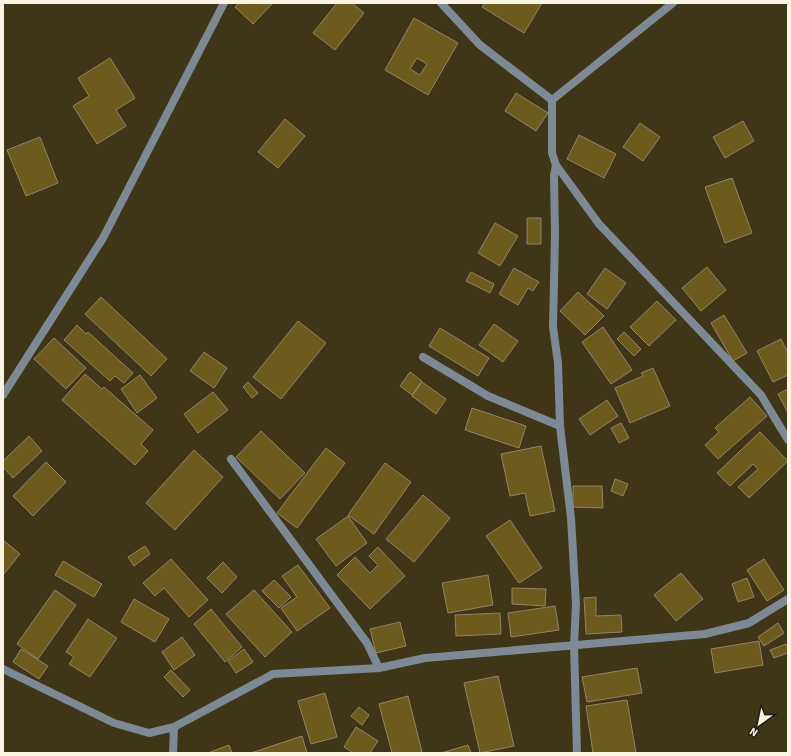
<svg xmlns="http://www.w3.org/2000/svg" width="791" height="756" font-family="'Source Sans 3',sans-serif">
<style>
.building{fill:#6d5b1d;stroke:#908565;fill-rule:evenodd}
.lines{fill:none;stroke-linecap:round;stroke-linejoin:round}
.street{stroke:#7d8994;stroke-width:8}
</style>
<rect width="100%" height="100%" fill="#3f3517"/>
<path class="building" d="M239 3H273L253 24 235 7Z
M337 3H352L364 13 335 50 313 33Z
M485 3H542L524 33 482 7Z
M414 18 458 43 428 95 385 70ZM417 58 427 64 420 75 410 69Z
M110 58 135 98 116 110 126 126 97 144 73 106 89 96 78 78Z
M516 93 548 113 536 131 505 111Z
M285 119 305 136 278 168 258 152Z
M743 121 754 141 725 158 713 137Z
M640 123 660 137 643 161 623 147Z
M579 135 616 154 604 178 567 159Z
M40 137 58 183 26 196 7 150Z
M732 178 752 233 725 243 705 187Z
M527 218H541V244H527Z
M495 223 518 236 500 266 478 253Z
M707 267 726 290 701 311 682 288Z
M514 268 539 282 533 291 528 288 518 305 499 294Z
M605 268 626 283 607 309 587 294Z
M471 272 494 284 490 293 466 281Z
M578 292 604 316 585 335 560 311Z
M101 297 167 359 151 376 85 314Z
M657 301 676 320 649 346 630 327Z
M724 315 747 353 733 361 711 323Z
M298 321 326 343 281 399 253 377Z
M494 324 518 341 503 362 479 345Z
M77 325 86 334 88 332 133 373 124 383 115 376 110 381 64 340Z
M603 327 632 370 611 384 582 342Z
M440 328 489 358 478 376 429 346Z
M624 332 641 349 634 356 617 339Z
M54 338 86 368 66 389 34 359Z
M781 339 788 353V375L773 382 757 351Z
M204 352 227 368 214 388 190 371Z
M653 368 670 406 630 423 615 388 643 376 641 373Z
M410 372 422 381 412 395 400 386Z
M85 374 102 389 104 387 153 430 141 444 148 451 135 465 62 400Z
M140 375 157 398 137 413 121 389Z
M248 382 258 393 252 398 243 387Z
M422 382 446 399 436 414 412 396Z
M788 389V413L778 394Z
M213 392 228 410 198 433 184 414Z
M750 397 767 416 718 459 705 445 719 432 715 428Z
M607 400 618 416 590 435 579 419Z
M472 408 526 426 519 448 465 430Z
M621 423 629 438 619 443 611 428Z
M261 431 305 473 280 499 236 457Z
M760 432 788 461 749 498 738 487 758 469 753 464 730 486 717 473Z
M29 436 42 451 13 478 3 467V461Z
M541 446 555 511 530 516 525 493 510 496 501 454Z
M326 448 345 463 297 528 277 513Z
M194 450 223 477 175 530 146 503Z
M46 462 66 482 33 516 13 496Z
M385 463 411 482 374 534 348 515Z
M615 479 628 484 623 496 611 491Z
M573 486H602L603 508 573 507Z
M423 495 450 518 414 562 386 539Z
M348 516 367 543 336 566 316 539Z
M510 520 542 568 519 583 486 536Z
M3 540 20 554 3 575Z
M145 546 150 554 134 566 128 557Z
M378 547 405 576 370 609 337 575 355 557 370 573 378 565 369 556Z
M171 559 208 600 189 617 164 588 155 596 143 583Z
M764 559 784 590 767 601 747 570Z
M63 561 102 584 94 597 55 575Z
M223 562 237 577 222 593 207 578Z
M298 565 330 608 297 631 281 608 297 597 282 576Z
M681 573 703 599 676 621 654 595Z
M488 575 493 605 448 613 442 583Z
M747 578 754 597 738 602 732 584Z
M274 580 291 597 279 608 262 591Z
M512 588 546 589 545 606 512 604Z
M55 590 76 605 38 659 17 644Z
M254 590 292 632 265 657 226 614Z
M596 597V616L621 615 622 632 586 634 584 598Z
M134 599 169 619 155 642 121 622Z
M555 606 559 630 511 637 508 613Z
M211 609 242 647 225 662 194 624Z
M500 613 501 634 456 636 455 615Z
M88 619 117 638 90 677 69 664 74 657 66 652Z
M400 622 406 646 376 653 370 629Z
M778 623 784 633 764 646 758 637Z
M182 637 195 655 174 670 162 652Z
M759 641 763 665 715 673 711 649Z
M786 644 788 649V653L774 658 770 650Z
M21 649 48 666 39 679 13 662Z
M244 649 253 662 236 673 228 661Z
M637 668 642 693 587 702 582 677Z
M171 670 190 690 183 697 164 677Z
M498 676 514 746 480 753 464 683Z
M325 693 337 737 311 744 298 701Z
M408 696 422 752 418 753H392L379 704Z
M627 700 636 753H593L586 706Z
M359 707 369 715 362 725 351 716Z
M356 727 378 741 370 753H353L344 747Z
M302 736 307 753H251Z
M229 745 232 753H208Z
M468 745 471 753H441Z"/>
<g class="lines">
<path class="street" d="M441 3 480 45 552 100V153L556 165 599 224 761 395 788 440
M552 100 673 3
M556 165 554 175 555 235 553 327 558 363 560 426 571 518 576 604 574 645 577 753
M423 357 488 396 560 426
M3 395 103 238 224 3
M231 459 367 643 379 668
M3 669 114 723 149 733 174 727 273 674 379 668 425 658 705 634 749 623 788 599
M173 753 174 727"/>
</g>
<rect width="791" height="756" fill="none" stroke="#faf4e2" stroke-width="8"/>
<g transform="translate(759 724) rotate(213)" stroke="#221d10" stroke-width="3" paint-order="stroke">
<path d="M0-3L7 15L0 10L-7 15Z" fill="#faf4e2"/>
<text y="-6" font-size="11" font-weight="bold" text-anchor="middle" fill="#faf4e2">N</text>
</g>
</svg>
